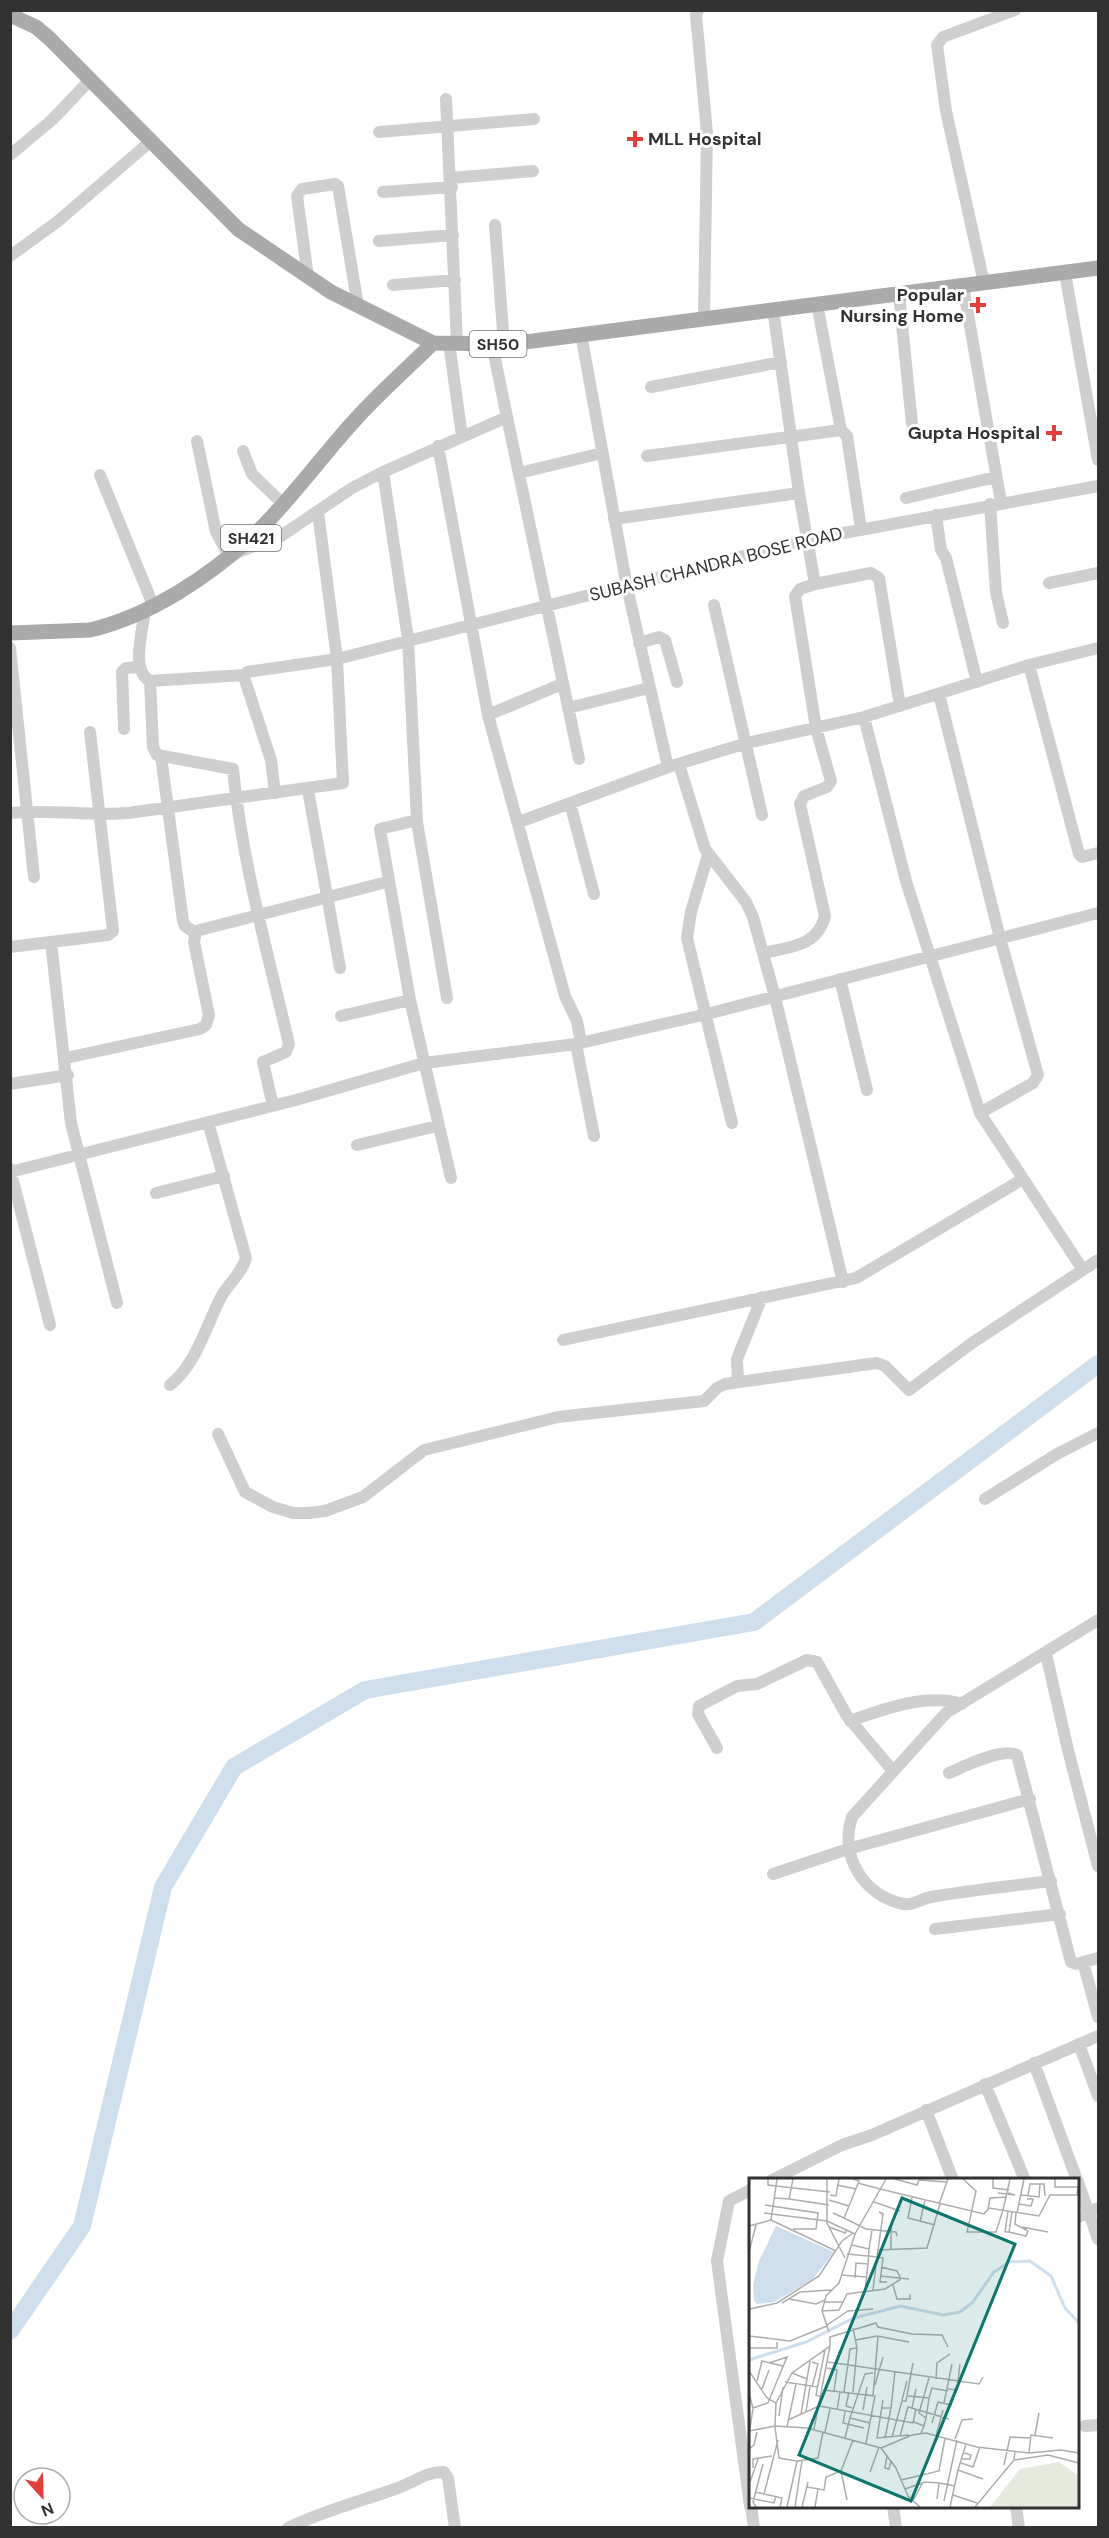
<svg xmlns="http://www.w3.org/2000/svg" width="1109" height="2538" font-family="'DM Sans',sans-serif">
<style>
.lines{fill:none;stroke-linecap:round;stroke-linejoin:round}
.river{stroke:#cfdeed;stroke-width:18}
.minor{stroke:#cfcfcf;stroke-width:12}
.major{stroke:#aaa;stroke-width:15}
.poi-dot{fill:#e13f3d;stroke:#fff;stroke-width:2}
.labels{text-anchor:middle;stroke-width:6;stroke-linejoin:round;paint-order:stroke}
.shield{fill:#fff;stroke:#707070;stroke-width:1.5}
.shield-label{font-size:16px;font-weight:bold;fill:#323232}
.poi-label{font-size:18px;font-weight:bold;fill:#323232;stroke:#fff;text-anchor:end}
.street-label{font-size:18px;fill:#323232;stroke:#fff}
.inset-river{fill:none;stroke:#cfdeed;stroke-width:3}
.inset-road{fill:none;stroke:#adadad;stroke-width:1.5}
.view{fill:#0f766e;fill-opacity:0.15;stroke:#0f766e;stroke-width:3}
.inset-edge{fill:none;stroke:#323232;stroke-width:3}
</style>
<rect width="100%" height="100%" fill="#fff"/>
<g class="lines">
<path class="river" d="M10 2331 82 2226 163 1887 234 1767 365 1690 754 1622 1098 1364"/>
<path class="minor" d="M698 10 696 15 707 133 704 317
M446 99 457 343
M379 132 534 119
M10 155 52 120 91 79
M451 178 533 171
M383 192 452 187
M495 225 504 344
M379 241 453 235
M10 256 57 222 151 141
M1065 273 1098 460
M308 277 297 196 302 189 335 184 338 186 358 306
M984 283 946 111 937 45 943 37 1015 10
M393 285 455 280
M963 286 1001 502
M899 294 912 424
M817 304 841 430
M581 334 627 587 668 767 747 743 864 717 1029 665 1098 648
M449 343 462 436
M492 344 507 417
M651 387 781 362
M197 441 216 532 229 556
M438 446 488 715
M243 451 252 474 282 503
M647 456 841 430 847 436 861 529
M383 472 408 639 417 820 380 829 410 1000 451 1178
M519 473 602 453
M100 475 153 605
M906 498 996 477
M990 504 996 592 1003 623
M936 515 941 550 946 558 977 682
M614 519 799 493 773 309
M235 553 281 536 352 488 383 472 507 417 579 759
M1049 583 1098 573
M815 584 871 573 879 578 900 706
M714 605 762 815
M145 610C143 630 130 670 150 681L244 675
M639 643 659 637 665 640 677 682
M10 648 34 877
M1029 665 1079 854 1082 857 1098 853
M150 681 153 747 157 755 233 769C242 862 268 954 289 1044L286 1052 263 1062 273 1106
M562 684 488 715 565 996 577 1021 581 1043
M939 694 1000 938 1038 1075 1033 1083 980 1113
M568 708 649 688
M864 717 906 881 980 1113 1083 1270
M124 729 122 672 126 668 139 667
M161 756 183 921 185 926 194 932
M679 764 705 849 746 902 753 917 775 997 843 1282
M308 790 340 968
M275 793 271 760 244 677 247 672 337 659 806 540 1098 486
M570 803 594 894
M10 813C50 809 89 816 128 813L343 783 337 659 318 512
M417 822 447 998
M519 822 668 767
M708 855 691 912 687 938 732 1123
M51 942 71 1123 117 1303
M10 947 108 935 113 931 90 732
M763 953C790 947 817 947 825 916L800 804 804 796 827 787 831 781 816 728 795 596 800 589 815 584 799 493
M840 979 867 1090
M341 1016 410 1000
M576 1044 594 1136
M66 1058 200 1029 206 1025 209 1015 194 942 196 931 387 882
M10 1084 68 1075
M357 1145 437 1126
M10 1169 50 1325
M10 1172 296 1100 424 1063 576 1044 707 1014 1098 913
M156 1193 224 1176
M563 1340 856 1278 1023 1179
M738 1382 737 1359 762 1297
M170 1385C196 1365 206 1326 221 1297 228 1284 242 1273 246 1258L208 1122
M218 1434 245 1492 273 1507 293 1513H309L325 1511 363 1497 424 1450 558 1417 704 1401 717 1388 725 1384 877 1363 885 1366 909 1390 972 1343 1098 1260
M985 1499 1057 1454 1098 1433
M1046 1654 1068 1750 1098 1866
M850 1721C884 1709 927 1693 962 1704
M717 1748 698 1714 699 1706 737 1686 757 1684 807 1660 817 1662 847 1716 893 1771
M949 1773C963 1767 1003 1747 1017 1755L1071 1962 1076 1964 1098 1958
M773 1874 848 1849 1030 1799
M1051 1881C1011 1886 971 1890 931 1897 922 1898 914 1906 904 1904 863 1896 839 1855 852 1817L946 1713 1098 1620
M935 1929 1060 1914
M1083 1962 1098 2017
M1079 2044 1098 2096
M1034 2063 1077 2180
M985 2084 1025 2180
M926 2110 953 2180
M772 2180 842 2145 872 2135 1098 2036
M1078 2182 1098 2239
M750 2190 729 2201 717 2261 750 2506
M1078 2217 1098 2208
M1085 2426 1098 2425
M751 2506 754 2528
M893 2506 896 2528
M1016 2506 1019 2528
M288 2528C323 2511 359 2502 395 2489 411 2484 427 2471 444 2472L448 2478 455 2528"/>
<path class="major" d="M10 15 36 27 49 38 238 229 331 292 433 343 504 344 533 341 1098 268
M10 633 90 630C150 616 210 576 255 534 291 500 321 457 355 420 379 393 407 369 433 343"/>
</g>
<g class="poi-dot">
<path d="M632 130h6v6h6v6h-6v6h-6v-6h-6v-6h6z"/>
<path d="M975 296h6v6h6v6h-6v6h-6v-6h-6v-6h6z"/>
<path d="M1051 424h6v6h6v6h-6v6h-6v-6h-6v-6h6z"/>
</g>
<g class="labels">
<g class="shield">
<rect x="469.5" y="331" width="57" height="26" rx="4.5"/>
<rect x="221" y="525" width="60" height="26" rx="4.5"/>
</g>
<g class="shield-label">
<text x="498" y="350">SH50</text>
<text x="251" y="544">SH421</text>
</g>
<g class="poi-label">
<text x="648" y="145" text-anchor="start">MLL Hospital</text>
<text x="964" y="301">Popular<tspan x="964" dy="21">Nursing Home</tspan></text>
<text x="1040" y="439">Gupta Hospital</text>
</g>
<g class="street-label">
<text transform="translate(716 564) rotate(-14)" y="6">SUBASH CHANDRA BOSE ROAD</text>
</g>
</g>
<g transform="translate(749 2178)">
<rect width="330" height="330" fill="#fff"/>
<path d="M310 284 330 298V329H241L271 291Z" fill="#e4ebde"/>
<path d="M27 48 85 74 63 102 25 124 8 126 5 123 4 107 10 83Z" fill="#cfdeed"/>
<path class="inset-river" d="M0 182 57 164 105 140 152 128 194 137 211 134 223 125 245 94 260 84 281 83 302 98 316 130 330 145"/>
<path class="inset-road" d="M19 1V7L27 8 28 1M78 1V45L96 80M146 1 168 7 170 2M214 1 227 13 218 54H247L254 32M244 1V10L260 12M306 1V9H329L328 17M170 2 198 4M109 5 131 11M88 7 107 11M131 11 235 36 240 30 290 38 301 17H330M249 15 266 17 259 15M81 17 87 18 90 1M272 17 290 19 291 6M279 17 281 6H295L296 18M163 19 159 40 186 47M25 20 40 21 44 1M40 21 80 27M80 22 100 28 110 3 104 1M125 24 151 33M190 26 199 1M270 26 282 28 284 21H278M16 27 69 35 67 51H44M239 31 241 20 258 19M254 32 261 1M259 33 256 54H260L263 34M15 35 78 43 106 56M84 35 95 40 100 28M268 35 275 1M95 40 117 51 147 54 148 58M22 42 87 73M171 44 176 22M0 48 22 42 27 8 81 14M80 49 96 55 98 51M273 49 299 54M260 54 277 58 279 53 266 46 267 34M103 67 120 71 119 86 107 85 106 100M120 71 123 52M129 72 134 36 130 34M142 72V48M0 74 7 47M98 76 128 79 129 72 178 70 191 26M128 79 134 80 131 104H138M132 89 148 93 152 101M92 97 117 99M131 98 160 101M144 107 148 121H161V116M124 112 128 79M116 114 119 86M40 121 67 126 76 122M75 124H94M33 125 51 114 82 112M1 131 28 125 70 98 93 63 104 55M74 133 90 132 98 116 136 111 152 101M78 147 99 133 124 131M80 154 73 133 77 118 90 105 106 56 137 1M0 158 41 163 78 148M81 159 127 145 129 149 163 156 193 157 199 169M107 162 128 158 160 164M0 170H28V164M79 184 230 206 234 199M78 190 88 192 85 213M0 193 18 220 27 225 26 248 58 250 132 270 147 290 159 318 171 329M43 195 58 201 52 236M58 201 61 183M187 201 188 185 201 176M8 203 13 183 34 188M36 204 69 209M126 207 134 179M63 209 69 186 63 184M13 211 20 192M199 211 208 212 211 186M74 212 126 218 117 265M95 214 101 171 108 170M100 214 97 228 103 230M104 214 108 170 104 150M0 216 4 230 19 225 38 179 20 185M124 218 129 158M159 218 180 220 183 210 199 213M72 219 67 217 76 172M134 222 128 260 160 257M153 222 158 203M27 225 43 195 81 168V158M195 225 203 186M133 230H142L146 193M163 230 167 211M88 232 91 214M114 232 118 209M57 233 61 209M96 234 94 245 115 250M30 238 34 209M101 240 116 196 124 195M177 240 180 220M39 242 70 228 164 245 167 231M165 244 175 248 172 255M183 245 189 224 202 227 205 216M175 248 177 240 170 235 180 200M26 249 30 280 48 283 38 329M38 249 47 206M65 251 81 168M0 253 26 248M76 254 81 231M0 257 4 230M286 257 290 235M151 258 159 229 200 241M187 258 194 232M143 259 153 223H157L164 185M96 260 101 240 121 245M136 260 142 230M206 261 213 242 224 241M217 266 209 292 234 301M132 270 163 257 177 255 228 269 280 275 312 272 330 275M0 271 5 267 8 254M280 275 282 257 304 260M138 278 136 290 140 291 142 283M213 281H221L222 277 215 275M265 282 299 277 330 285M48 283 69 280 74 254M212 285 224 289 231 269M255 287 261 259 282 260M4 290V281L23 278M92 293 98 322M121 294 130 269M152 302 190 293 196 260M1 304 9 281M58 309 75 312 77 299 92 293 104 262M156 311 176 304 190 305M6 314 33 320 31 329M15 316 29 262M204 317 228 325M0 320 25 325 27 318M188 321 190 305 206 308M164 323 174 304M195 323 208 262M7 329 4 324 14 286M46 329 53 282M53 329 59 304M66 329 69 311M201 329 209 292M226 329 265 282 266 274"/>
<path class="view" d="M153 20 266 66 162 323 50 277Z"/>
<rect width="330" height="330" class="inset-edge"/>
</g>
<rect width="1109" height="2538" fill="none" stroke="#323232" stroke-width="24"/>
<g transform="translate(42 2496) rotate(158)"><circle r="28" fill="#ffffff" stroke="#adadad" stroke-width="1.5"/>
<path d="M0-4.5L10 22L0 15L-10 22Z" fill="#e13f3d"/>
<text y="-9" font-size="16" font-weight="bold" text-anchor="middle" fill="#323232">N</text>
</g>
</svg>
